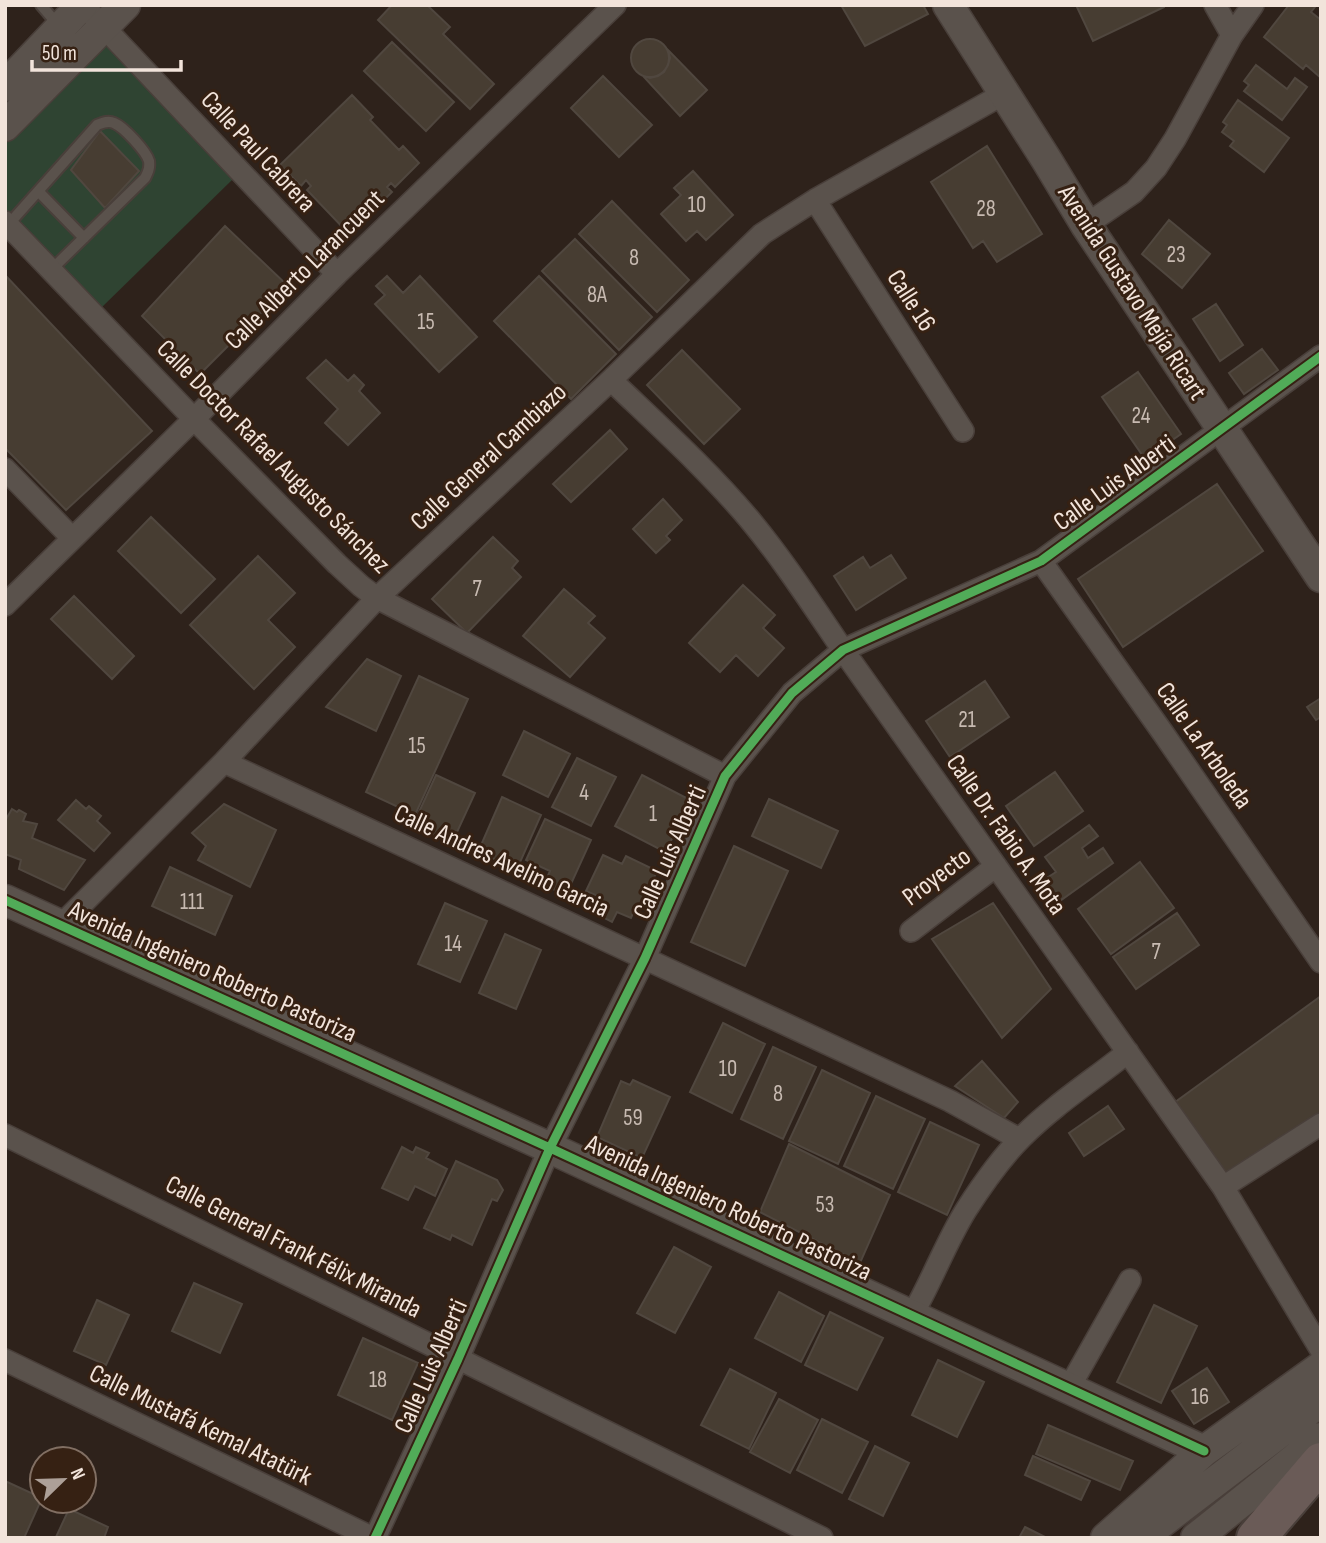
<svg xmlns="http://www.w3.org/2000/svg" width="1326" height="1543" font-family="'Sofia Sans Condensed',sans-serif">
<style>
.green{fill:#2f4432}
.building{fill:#473d32;stroke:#50473f;stroke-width:2}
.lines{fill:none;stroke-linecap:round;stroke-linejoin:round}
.lane-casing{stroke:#493f3a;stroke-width:14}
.street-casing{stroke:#493f3a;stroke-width:24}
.secondary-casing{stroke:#493f3a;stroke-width:33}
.highway-casing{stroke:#493f3a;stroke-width:42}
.lane{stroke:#5a524c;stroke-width:10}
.street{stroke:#5a524c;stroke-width:21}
.secondary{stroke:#5a524c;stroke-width:30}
.highway{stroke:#6a5b57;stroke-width:38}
.cycleway-casing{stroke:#362113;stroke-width:13}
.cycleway{stroke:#51ab58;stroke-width:9}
.labels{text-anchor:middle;stroke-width:6;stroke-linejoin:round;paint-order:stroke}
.number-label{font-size:23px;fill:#c7bab1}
.street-label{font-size:26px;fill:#f2e4db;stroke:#362113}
</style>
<rect width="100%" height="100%" fill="#2e221b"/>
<path class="green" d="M106 46 233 179 101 308 5 209V137Z"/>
<path class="building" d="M392 5H427L450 27 443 34 494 84 470 109 378 20Z
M841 5H923L928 14 865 46Z
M1076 5H1164V7L1093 41Z
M1289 5H1312L1315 7 1311 12 1321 20 1320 77 1306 65 1303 69 1264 37Z
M631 58a19 19 0 1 1 38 0a19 19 0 1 1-38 0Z
M392 42 454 102 426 131 364 71Z
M668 50 707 90 680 116 643 76 650 78 658 76 664 72 668 65 670 58Z
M1256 65 1287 89 1295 78 1307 87 1282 120 1244 91 1249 85 1244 81Z
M603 76 652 125 619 157 571 108Z
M352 95 373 117 370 120 399 150 403 146 419 163 395 187 391 183 387 187 392 192 349 234 307 190 311 186 306 180 301 186 280 165Z
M1238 100 1289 138 1264 172 1230 146 1234 141 1222 132 1227 125 1223 122Z
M100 131 139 171 105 208 71 170Z
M987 146 1042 234 997 262 983 241 973 248 931 182Z
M693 171 733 215 706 240 697 231 686 241 661 214 681 195 674 188Z
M612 201 689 280 657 312 579 234Z
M1169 220 1210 254 1182 288 1142 254Z
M225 226 288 286 200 374 142 316Z
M575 239 652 317 619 350 542 271Z
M5 275 152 431 66 510 5 448Z
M387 276 403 293 420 276 477 337 439 372 375 304 385 295 376 286Z
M539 276 616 354 571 399 494 321Z
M1216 304 1243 345 1220 361 1193 319Z
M1262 349 1278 370 1244 394 1229 373Z
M682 350 740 409 704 444 647 385Z
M326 360 348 381 354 375 364 385 359 391 380 413 348 445 325 423 338 409 307 378Z
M1138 372 1181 434 1145 459 1102 397Z
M610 430 627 449 571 502 553 484Z
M1217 484 1263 551 1123 647 1078 579Z
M663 499 682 520 666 536 670 540 656 553 633 529Z
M151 517 215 579 181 613 118 551Z
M493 537 518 561 512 568 521 577 467 633 432 599Z
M891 555 906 578 856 610 834 576 863 557 870 568Z
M258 556 295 593 268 620 295 647 254 689 190 625Z
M743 585 775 615 763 628 784 648 758 676 736 655 720 672 689 643Z
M564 589 595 616 588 623 605 638 570 677 523 636Z
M74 596 134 656 112 679 51 619Z
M367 659 401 676 376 731 326 707Z
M419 676 468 699 415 815 366 792Z
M985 681 1009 717 950 757 926 721Z
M1321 698V717L1316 720 1307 707Z
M524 731 570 754 548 797 503 775Z
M577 758 616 777 591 826 552 807Z
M1055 772 1083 811 1034 846 1006 806Z
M436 775 475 793 452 843 413 825Z
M642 775 692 801 665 852 615 826Z
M502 797 541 815 517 869 478 852Z
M769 799 838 831 821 868 752 836Z
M76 800 86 809 89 806 101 816 97 821 110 833 94 851 58 820Z
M224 804 276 830 250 887 198 860 206 846 192 833Z
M12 809 17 812 19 810 26 814 23 821 37 824 32 838 85 860 64 890 19 869 21 860 5 854V821Z
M545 819 591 840 566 895 544 885 550 871 526 860Z
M1089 825 1098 836 1082 848 1088 858 1103 848 1113 863 1057 903 1042 881 1056 872 1045 857Z
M734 846 788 871 745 966 691 942Z
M603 855 622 864 626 856 657 871 649 889 657 893 649 910 637 904 631 918 617 912 612 922 591 911 598 896 586 891Z
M1140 862 1174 908 1111 954 1078 909Z
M170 867 232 896 215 935 152 906Z
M445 903 487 921 460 982 418 964Z
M993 903 1051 989 1002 1038 932 939Z
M1177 913 1199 945 1136 989 1113 957Z
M505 934 541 950 516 1009 479 993Z
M1321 996V1118L1224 1180 1167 1108Z
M723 1023 765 1044 732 1113 690 1092Z
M773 1047 816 1067 783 1139 741 1119Z
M982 1061 1018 1102 1004 1118 955 1086Z
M822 1070 870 1093 838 1164 789 1141Z
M633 1080 670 1097 642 1158 597 1137 621 1081 630 1085Z
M876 1096 925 1119 893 1189 844 1166Z
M1108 1106 1124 1129 1084 1156 1069 1133Z
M930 1122 979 1145 947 1215 898 1192Z
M789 1144 890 1195 860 1263 760 1212Z
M402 1147 413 1153 416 1147 429 1153 426 1158 447 1169 435 1196 415 1186 408 1200 382 1188Z
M456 1161 497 1180 503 1190 497 1201 492 1199 472 1245 452 1235 450 1240 424 1228Z
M674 1247 711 1267 675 1333 637 1313Z
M194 1283 242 1304 220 1353 172 1331Z
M779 1292 824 1316 801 1362 755 1338Z
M97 1300 129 1315 106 1365 74 1351Z
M1154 1305 1197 1326 1161 1403 1117 1382Z
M830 1312 883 1338 857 1390 805 1365Z
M363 1338 418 1363 392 1420 338 1395Z
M938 1360 984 1382 957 1437 912 1415Z
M1207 1368 1229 1402 1194 1424 1172 1391Z
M730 1369 776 1393 749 1449 701 1425Z
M779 1399 818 1420 790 1473 750 1452Z
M822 1419 868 1442 842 1493 797 1470Z
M1048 1425 1133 1461 1120 1490 1036 1454Z
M875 1446 909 1463 883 1516 849 1499Z
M1033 1456 1090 1481 1081 1500 1025 1475Z
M5 1481 42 1498 24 1538H5Z
M69 1509 108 1527 104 1538 56 1537Z
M1025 1527 1047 1538H1019Z"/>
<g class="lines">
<g class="lane-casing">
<path id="lane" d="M41 5 59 26
M39 192 84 238
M8 225 97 125C102 123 108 120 114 123 124 127 146 151 149 161 150 168 148 172 145 178L51 270"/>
</g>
<g class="street-casing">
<path id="street" d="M83 5 337 274
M1215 5 1232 35
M815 200 963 431
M5 222 194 419 337 564 361 586 377 598 725 776
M1086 225 1134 192 1156 168 1175 139 1232 35 1253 5
M611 380C658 425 708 470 750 520 784 561 813 606 843 650L1223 1187 1321 1350
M5 469 72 538
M1041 561 1163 733 1321 962
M5 605 194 419 337 274 615 5
M224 762 950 1101 1019 1139
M61 925 224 762 377 598 611 380 762 234 815 200 1005 93
M911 931 996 866
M5 1135 822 1538
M1223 1187 1321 1124
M912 1315C932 1281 945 1244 966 1210 982 1185 1001 1158 1022 1137 1054 1105 1093 1080 1128 1052
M5 1360 373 1538
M1069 1388 1130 1280
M375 1538 458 1359 550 1148 645 958 725 776 792 693 843 650 1041 561 1321 356"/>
</g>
<g class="secondary-casing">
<path id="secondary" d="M948 5 1046 159 1086 225 1321 577
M5 86 82 5
M5 126 125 5
M5 900 550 1148 1204 1451
M1106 1538 1204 1451 1321 1367
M1141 1538 1321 1401
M1196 1538 1321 1438"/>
</g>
<g class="highway-casing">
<path id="highway" d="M1256 1538 1321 1462"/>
</g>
<use href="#lane" class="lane"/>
<use href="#street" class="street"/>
<use href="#secondary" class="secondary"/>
<use href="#highway" class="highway"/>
<g class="cycleway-casing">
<path id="cycleway" d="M5 900 550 1148 1204 1451
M375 1538 458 1359 550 1148 645 958 725 776 792 693 843 650 1041 561 1321 356"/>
</g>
<use href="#cycleway" class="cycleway"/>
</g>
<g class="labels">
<g class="number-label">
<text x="697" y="212">10</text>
<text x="986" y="216">28</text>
<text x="1176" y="262">23</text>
<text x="634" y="265">8</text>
<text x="597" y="302">8A</text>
<text x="426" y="329">15</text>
<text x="1141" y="423">24</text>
<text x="477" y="596">7</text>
<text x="967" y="727">21</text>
<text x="417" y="753">15</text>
<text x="584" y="800">4</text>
<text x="653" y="821">1</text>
<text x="192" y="909">111</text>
<text x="453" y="951">14</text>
<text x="1156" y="959">7</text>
<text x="728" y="1076">10</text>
<text x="778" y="1101">8</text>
<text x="633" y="1125">59</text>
<text x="825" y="1212">53</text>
<text x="378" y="1387">18</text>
<text x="1200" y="1404">16</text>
</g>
<g class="street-label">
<text transform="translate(259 151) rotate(47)" y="9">Calle Paul Cabrera</text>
<text transform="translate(304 269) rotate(-45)" y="9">Calle Alberto Larancuent</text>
<text transform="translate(1133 292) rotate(57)" y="9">Avenida Gustavo Mejía Ricart</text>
<text transform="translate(912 300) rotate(57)" y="9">Calle 16</text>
<text transform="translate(274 456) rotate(45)" y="9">Calle Doctor Rafael Augusto Sánchez</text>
<text transform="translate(488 456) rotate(-43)" y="9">Calle General Cambiazo</text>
<text transform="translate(1114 482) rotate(-36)" y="9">Calle Luis Alberti</text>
<text transform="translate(1205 745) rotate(55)" y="9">Calle La Arboleda</text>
<text transform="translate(1007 834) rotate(55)" y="9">Calle Dr. Fabio A. Mota</text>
<text transform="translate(669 852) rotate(-66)" y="9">Calle Luis Alberti</text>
<text transform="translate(502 860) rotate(25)" y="9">Calle Andres Avelino Garcia</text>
<text transform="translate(936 876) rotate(-37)" y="9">Proyecto</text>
<text transform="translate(213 971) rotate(24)" y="9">Avenida Ingeniero Roberto Pastoriza</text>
<text transform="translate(729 1207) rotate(25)" y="9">Avenida Ingeniero Roberto Pastoriza</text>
<text transform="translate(294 1246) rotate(27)" y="9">Calle General Frank Félix Miranda</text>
<text transform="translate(430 1366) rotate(-66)" y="9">Calle Luis Alberti</text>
<text transform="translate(201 1424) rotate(26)" y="9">Calle Mustafá Kemal Atatürk</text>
</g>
</g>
<rect width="1326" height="1543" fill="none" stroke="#f2e4db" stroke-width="14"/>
<g transform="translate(63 1480) rotate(67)"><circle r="33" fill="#362113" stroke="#816f63" stroke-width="2"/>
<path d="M0-5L12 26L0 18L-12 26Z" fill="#ada098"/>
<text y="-10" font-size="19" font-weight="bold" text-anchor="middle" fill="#f2e4db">N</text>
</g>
<path d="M32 60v10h149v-10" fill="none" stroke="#f2e4db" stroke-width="3.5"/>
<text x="42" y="60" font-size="21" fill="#f2e4db" stroke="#362113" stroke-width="5" paint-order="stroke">50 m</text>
</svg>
